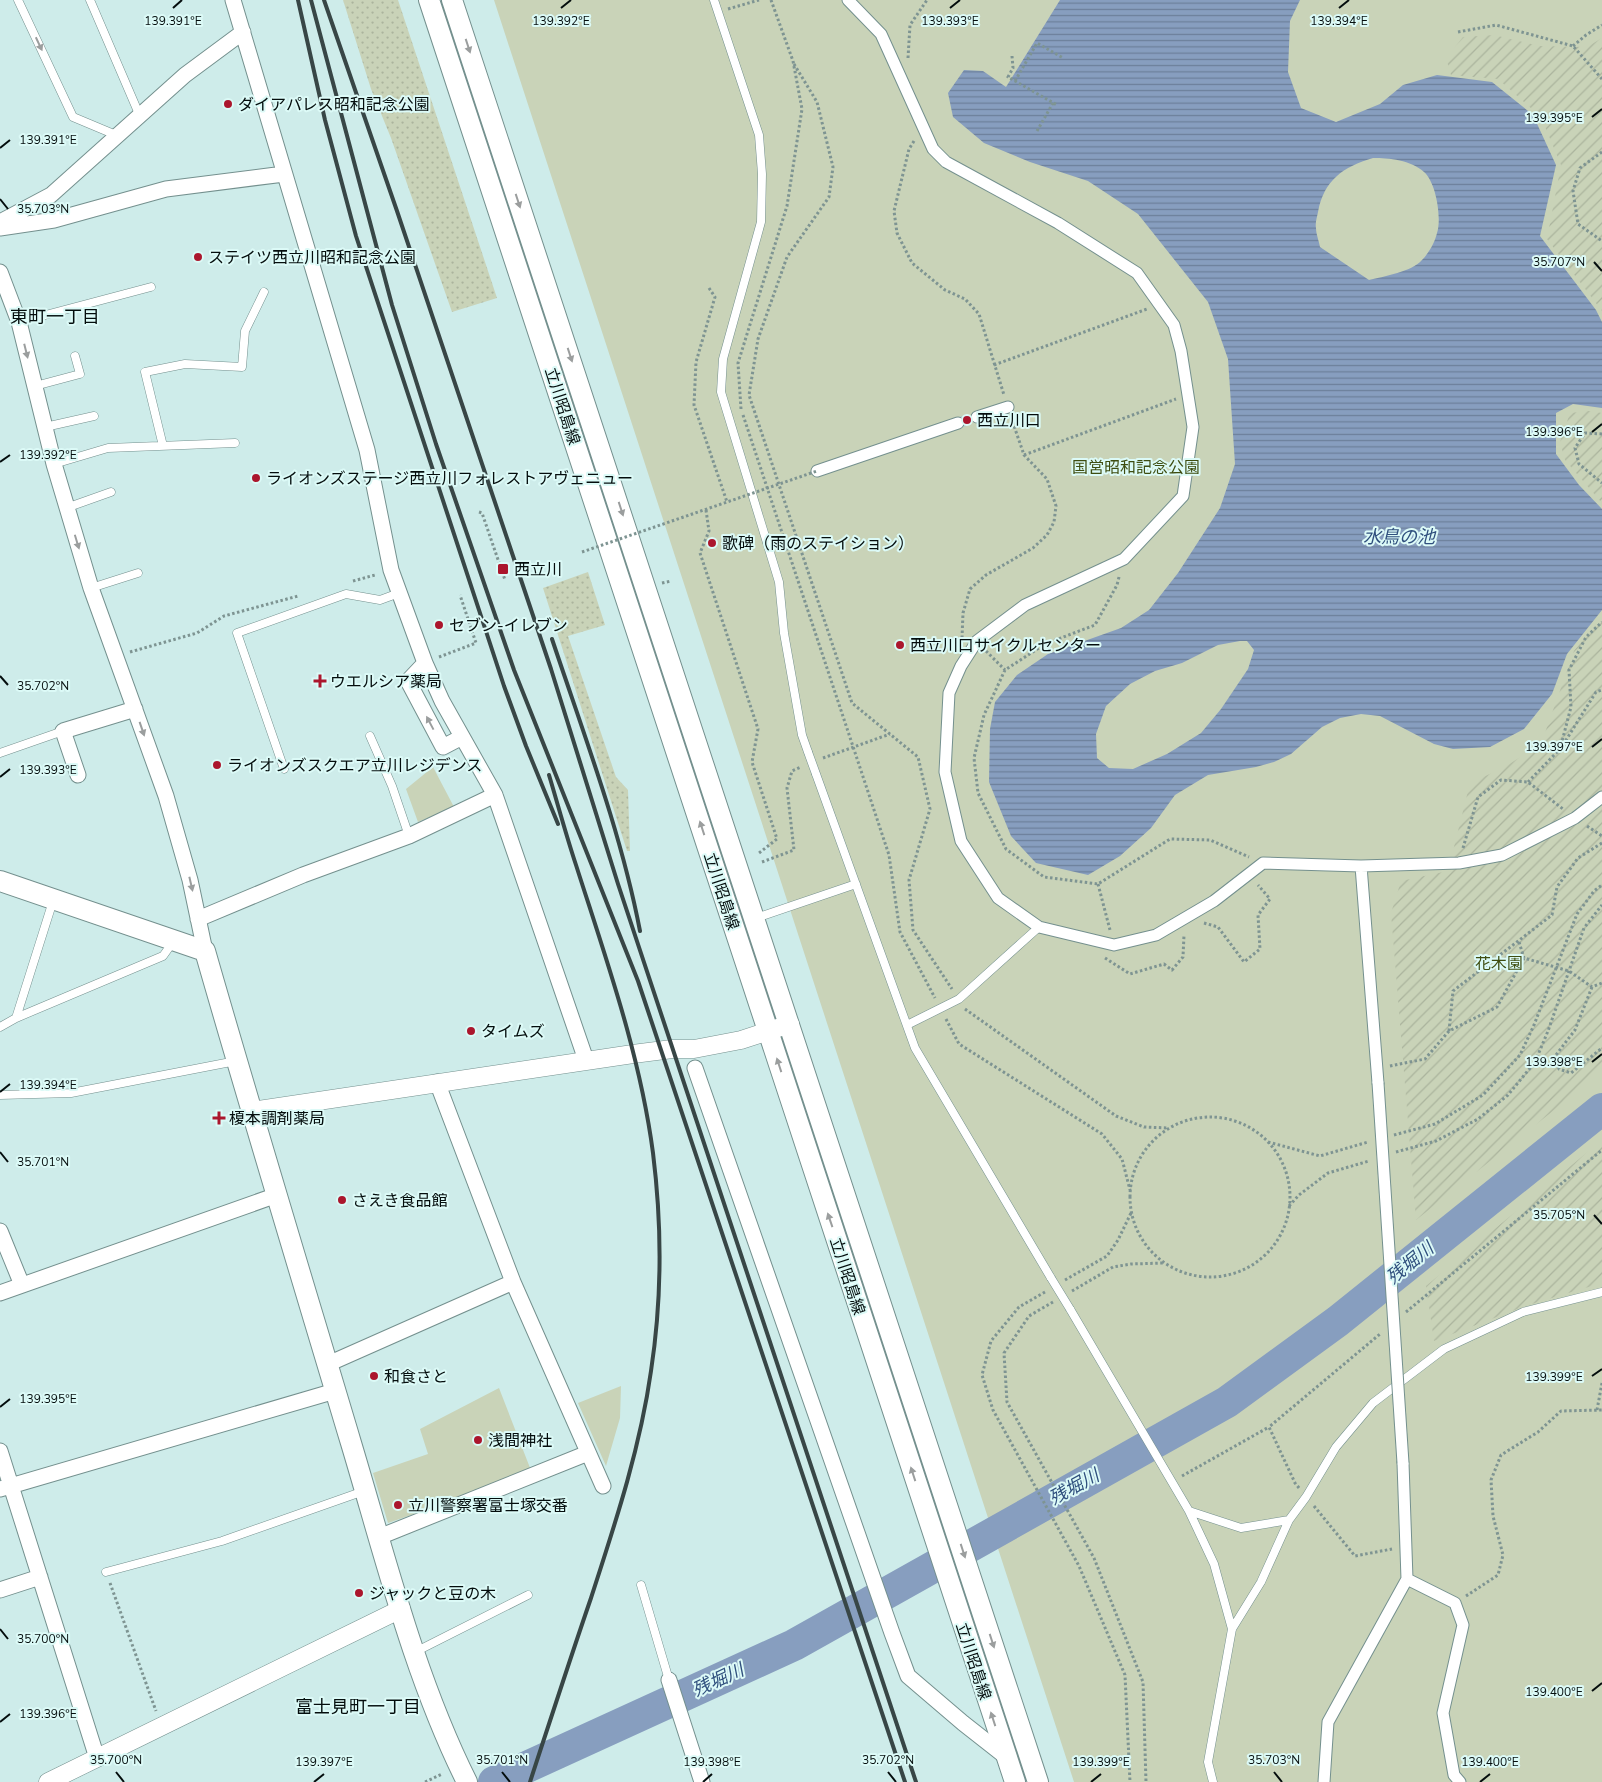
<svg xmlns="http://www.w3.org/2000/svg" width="1602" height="1782" font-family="'Nunito Sans','Noto Sans JP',sans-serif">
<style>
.grass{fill:url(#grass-dots)}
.park{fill:#c9d3b8}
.garden{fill:url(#garden-furrows)}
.water{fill:url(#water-rules);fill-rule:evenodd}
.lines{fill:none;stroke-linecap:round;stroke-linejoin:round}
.river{stroke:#879ebf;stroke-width:32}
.pedestrian-tunnel{stroke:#b0cbc9;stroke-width:11;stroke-dasharray:11 5.5;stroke-linecap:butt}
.service-casing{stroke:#74908e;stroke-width:9}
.pedestrian-casing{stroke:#74908e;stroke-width:13}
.minor-casing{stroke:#74908e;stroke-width:17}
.tertiary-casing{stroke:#74908e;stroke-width:19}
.secondary-casing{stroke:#74908e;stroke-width:22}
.path{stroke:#7e9492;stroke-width:3;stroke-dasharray:2.5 2.5;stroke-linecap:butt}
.service{stroke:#fff;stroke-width:8}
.pedestrian{stroke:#fff;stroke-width:11}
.minor{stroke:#fff;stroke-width:15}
.tertiary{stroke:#fff;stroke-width:18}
.secondary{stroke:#fff;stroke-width:20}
.rail{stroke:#384646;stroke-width:4}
.service-bridge-casing{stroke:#74908e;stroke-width:9;stroke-linecap:butt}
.pedestrian-bridge-casing{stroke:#74908e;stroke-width:13;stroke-linecap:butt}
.path-bridge{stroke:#7e9492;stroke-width:3;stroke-dasharray:2.5 2.5;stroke-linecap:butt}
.service-bridge{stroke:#fff;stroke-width:8}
.pedestrian-bridge{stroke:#fff;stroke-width:11}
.oneway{fill:#9b9e9e}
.ticks{fill:none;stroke:#040d0d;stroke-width:2}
.poi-dot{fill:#ab162d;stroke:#dcfaf7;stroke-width:2}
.labels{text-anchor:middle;stroke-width:4;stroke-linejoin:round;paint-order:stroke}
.poi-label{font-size:16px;fill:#040d0d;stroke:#dcfaf7;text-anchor:start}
.street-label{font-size:16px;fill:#040d0d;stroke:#dcfaf7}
.park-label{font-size:16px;fill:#3e4d10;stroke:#dcfaf7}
.neighbourhood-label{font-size:18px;fill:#040d0d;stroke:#dcfaf7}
.water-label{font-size:18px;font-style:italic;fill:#2f4f7d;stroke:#dcfaf7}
.ticks-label{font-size:12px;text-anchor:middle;fill:#040d0d;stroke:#dcfaf7;stroke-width:4;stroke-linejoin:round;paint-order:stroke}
</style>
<defs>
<pattern id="grass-dots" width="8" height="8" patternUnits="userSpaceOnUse" patternTransform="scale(1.25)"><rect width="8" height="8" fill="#c9d3b8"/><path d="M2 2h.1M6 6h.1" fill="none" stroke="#abb49d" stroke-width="1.8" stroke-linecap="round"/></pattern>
<pattern id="garden-furrows" width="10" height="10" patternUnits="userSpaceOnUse" patternTransform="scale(1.25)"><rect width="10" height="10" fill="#c9d3b8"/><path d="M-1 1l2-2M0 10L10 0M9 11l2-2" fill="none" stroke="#abb49d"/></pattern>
<pattern id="water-rules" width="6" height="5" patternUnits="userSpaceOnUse" patternTransform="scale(1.25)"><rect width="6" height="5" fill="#879ebf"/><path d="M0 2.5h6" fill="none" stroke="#6c7f9a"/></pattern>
</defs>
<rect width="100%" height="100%" fill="#ceecea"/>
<path class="grass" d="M343 0H398L497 298 452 312 391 138 371 89Z
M588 572 605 625 568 636 616 777 628 790 630 851H627L543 588Z"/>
<path class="park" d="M494 0H1602V1782H1074Z
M433 767 454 807 418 822 406 789Z
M621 1386 620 1418 606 1466 578 1403Z
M499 1388 532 1473 388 1523 373 1473 428 1454 420 1429Z"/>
<path class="garden" d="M1494 35 1540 46 1587 47 1602 38V311L1547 239 1561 165 1541 117 1498 79 1451 75 1446 58 1463 37Z
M1589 411 1602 413V503L1565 460 1560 442 1570 413Z
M1602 616V1069L1558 1107 1416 1220 1391 913 1401 881 1448 871 1470 783 1503 768 1541 744 1574 651Z
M1602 1140V1283L1528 1305 1434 1341 1426 1286Z"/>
<path class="water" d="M1060 0H1300L1290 21 1288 72 1301 108 1336 122 1380 104 1403 85 1437 75 1492 82 1533 115 1556 165 1540 236 1596 310 1602 322V408L1573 404 1556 413V454L1579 485 1602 509V610L1567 654 1552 694 1524 729 1490 747 1453 749 1434 744 1380 716 1361 714 1340 718 1322 727 1291 754 1274 762 1256 767 1208 775 1175 795 1151 828 1120 856 1088 875 1036 863 1011 836 989 782 990 729 995 702 1017 675 1048 654 1121 628 1149 610 1178 573 1220 508 1235 464 1228 359 1208 302 1138 214 1088 181 1030 162 984 143 953 117 948 93 964 70 983 71 1006 87ZM1373 158C1389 158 1411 160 1424 172 1436 182 1442 218 1437 233 1435 242 1429 253 1422 260 1411 272 1385 276 1369 280L1320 247C1319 241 1316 234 1316 228 1315 223 1317 217 1318 212 1324 180 1343 167 1373 158ZM1240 641H1247L1254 650 1248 669 1221 709 1201 733 1167 754 1133 769 1109 768 1097 758 1096 734 1106 706 1130 684 1155 671 1182 663 1218 645Z"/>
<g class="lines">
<path class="river" d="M494 1782 794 1645 1227 1402 1338 1321 1602 1109"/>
<path class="pedestrian-tunnel" d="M958 423 977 417"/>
<g class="service-casing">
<path id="service" d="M18 0 73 117 116 135
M90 0 139 114
M714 0 759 135 762 174 761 222 723 359 721 392 779 582 784 633 802 735 808 752
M19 322 151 287
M35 386 80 374 75 356
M45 427 94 416
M163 446 145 372 185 364 242 367 245 331 264 292
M54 464 108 448 235 443
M66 508 111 492
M91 588 138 573
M370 736 392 786 409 836
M0 753 63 731
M284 769 237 633 346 594 380 600 399 593
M816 774 915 1048 1051 1278
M756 918 856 884
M16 1018 53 901
M907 1025 959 999 1039 927
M0 1027 16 1018 163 956 173 942
M0 1095 71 1093 236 1061
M1070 1309 1189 1511 1241 1528 1289 1520 1306 1497 1336 1447 1373 1403 1444 1349 1523 1312 1602 1292
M1189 1511 1214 1564 1232 1629
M106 1572 222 1541 364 1491
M641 1585 669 1680
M415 1652 528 1595
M1213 1782 1208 1762 1232 1629 1261 1582 1289 1520"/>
</g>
<g class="pedestrian-casing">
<path id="pedestrian" d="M848 0 881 34 933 149 946 162 1058 223 1137 273 1174 325 1181 351 1193 427 1183 496 1124 559 1025 605 977 641 961 666 949 693 945 772 961 841 998 898 1039 927 1114 945 1156 935 1214 901 1263 863 1361 866 1459 863 1502 855 1575 818 1602 797
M977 417 1008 407
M817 471 958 423
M1361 866 1378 1083
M1403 1463 1407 1579 1455 1603 1463 1625 1443 1713 1454 1775 1460 1782
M1324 1782 1328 1722 1407 1579"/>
</g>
<g class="minor-casing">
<path id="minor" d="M233 0 367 450 391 570 425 663 442 701 495 795 586 1060
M0 222 51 195 185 75 243 32
M0 228 54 220 166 189 284 174
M0 272 19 322 54 464 91 588 166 796 190 880 205 951
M425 663 408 681 443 747 462 737
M78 775 63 731 135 709
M198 919 303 875 409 836 495 795
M695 1068 892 1633 908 1676 963 1723 1005 1756
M437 1082 513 1282 603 1486
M0 1231 22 1285
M0 1293 277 1195
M328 1364 513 1282
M0 1451 97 1758
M0 1489 335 1391
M379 1537 588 1453
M0 1590 40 1577
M669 1680 702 1782"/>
</g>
<g class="tertiary-casing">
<path id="tertiary" d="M252 1111 633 1054 672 1049H694L741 1040 790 1024
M48 1782 401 1609"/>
</g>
<g class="secondary-casing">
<path id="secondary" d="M429 0 1015 1782
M452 0 1038 1782
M0 881 205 951C252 1115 302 1279 351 1443 385 1556 414 1676 467 1782"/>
</g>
<path class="path" d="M728 9 759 0
M1458 32 1496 25 1573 46 1602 79
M1573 46 1586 35 1602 25
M1012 56 1013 68 1008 77 1057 105
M908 58 910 25 927 0
M794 64 817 102 833 167 829 197 787 257 758 339 749 395 852 703 918 757 930 809 909 880 913 930 952 989
M1015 81 1037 43 1063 58
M1037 131 1053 103
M914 141 909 149 894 211 897 233 912 263 945 290 965 299 979 314 1004 395
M1602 152 1580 168 1573 191 1578 224 1602 241
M709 288 715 297 696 362 694 405 727 502
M994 365 1147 309
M741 409 738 363 787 206 802 109 793 61 771 0
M743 415 889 855 900 932 935 998
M1602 434 1585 433 1575 448 1579 464 1602 483
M1024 455 1176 399
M706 510 709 531 700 553 758 729 752 762 777 839 759 853
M479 512 482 513 505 580
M1119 577 1117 585 1095 625 1045 644 1005 670 984 715 974 758 978 793 1006 849 1044 877 1098 884 1170 839 1210 840 1249 857
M353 581 375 575
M662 583 671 581
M962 638 963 613 970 589 986 575 1033 548 1047 535 1054 522 1056 506 1047 479 1024 455 1012 420
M986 651 1005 670
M130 652 197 633 224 616 298 596
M439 657 476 643 460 595
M1563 745 1596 692 1602 690
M823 758 890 734
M1528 782 1560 749 1571 707 1569 670 1586 637 1602 622
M1587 826 1602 836
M1463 848 1478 797 1501 780 1528 782 1563 809
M762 862 794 850 787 788 792 771 801 767
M1098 884 1110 930
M1204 923 1218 927 1244 962 1260 949 1258 915 1270 899 1258 885
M1519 942 1524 958
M1105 958 1130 974 1164 964 1172 970 1183 957 1184 935
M1592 987 1575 1030 1556 1055 1559 1069 1571 1073 1602 1048
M965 1009 1116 1116 1144 1127 1168 1128
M946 1019 959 1044 1102 1134 1122 1159 1130 1190
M1449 1031 1453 991 1552 915 1557 887 1578 858 1602 843
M1390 1066 1425 1059 1449 1031 1497 1007 1524 958 1569 971 1592 987 1602 983
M1130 1197a80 80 0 1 1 160 0a80 80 0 1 1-160 0Z
M1394 1135 1435 1124 1483 1095 1520 1055 1534 1025 1577 914 1594 891 1602 885
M1268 1142 1320 1156 1368 1142
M1396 1152 1436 1141 1478 1119 1508 1095 1535 1062 1548 1031 1584 928 1602 905
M1289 1206 1299 1195 1328 1173 1369 1161
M1065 1280 1107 1256 1118 1240 1131 1213
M1072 1291 1113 1267 1131 1264 1164 1263
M1045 1292 1019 1307 991 1341 982 1375 993 1410 1079 1566 1125 1675 1130 1782
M1053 1302 1029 1316 1004 1353 1007 1402 1094 1558 1143 1682 1146 1782
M1406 1312 1602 1150
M1597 1410 1602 1383
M1182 1476 1269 1427
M1299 1488 1295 1483 1269 1427 1380 1334
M1314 1506 1355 1556 1392 1549
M110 1583 156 1711
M1466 1596 1498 1575 1503 1555 1493 1516 1491 1480 1501 1455 1538 1432 1561 1411 1602 1410
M425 1782 442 1774"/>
<use href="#service" class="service"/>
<use href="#pedestrian" class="pedestrian"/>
<use href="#minor" class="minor"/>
<use href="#tertiary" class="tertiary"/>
<use href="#secondary" class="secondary"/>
<path class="rail" d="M298 0 325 120 356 236 504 686 526 746 558 824
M311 0 392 305 436 444 514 670 638 981 905 1782
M324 0 397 211 551 669 618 884 916 1782
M552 639C584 735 621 832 640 931
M530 1782C550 1721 570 1659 591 1598 615 1524 640 1449 651 1371 662 1299 662 1225 653 1153 640 1054 606 959 576 865 566 835 558 805 549 775"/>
<g class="service-bridge-casing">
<path id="service-bridge" d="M808 752 816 774
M1051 1278 1070 1309"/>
</g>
<g class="pedestrian-bridge-casing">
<path id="pedestrian-bridge" d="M1378 1083 1403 1463"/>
</g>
<path class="path-bridge" d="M582 552 817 471"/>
<use href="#service-bridge" class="service-bridge"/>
<use href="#pedestrian-bridge" class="pedestrian-bridge"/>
</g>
<defs><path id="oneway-solid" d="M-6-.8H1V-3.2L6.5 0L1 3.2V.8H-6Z" transform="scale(1.25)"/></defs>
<g class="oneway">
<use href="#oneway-solid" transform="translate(39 44) rotate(65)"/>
<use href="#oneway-solid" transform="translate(468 46) rotate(72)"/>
<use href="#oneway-solid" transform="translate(518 201) rotate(72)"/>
<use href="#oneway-solid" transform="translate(26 351) rotate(76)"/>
<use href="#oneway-solid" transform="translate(570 355) rotate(72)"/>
<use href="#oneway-solid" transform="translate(621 509) rotate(72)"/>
<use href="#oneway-solid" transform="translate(77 542) rotate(73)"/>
<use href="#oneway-solid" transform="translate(430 723) rotate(-118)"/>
<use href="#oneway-solid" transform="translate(142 729) rotate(71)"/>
<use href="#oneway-solid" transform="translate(702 828) rotate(-108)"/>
<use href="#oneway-solid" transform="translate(191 884) rotate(77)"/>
<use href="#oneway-solid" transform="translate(779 1065) rotate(-108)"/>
<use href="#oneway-solid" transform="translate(830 1220) rotate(-109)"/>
<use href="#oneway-solid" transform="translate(913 1474) rotate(-108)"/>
<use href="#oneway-solid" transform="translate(963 1551) rotate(72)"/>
<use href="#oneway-solid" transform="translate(992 1641) rotate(72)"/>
<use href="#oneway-solid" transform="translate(993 1719) rotate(-108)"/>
</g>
<path class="ticks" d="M173 8 182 0M561 8 571 0M950 8 960 0M1339 8 1349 0M1592 117 1602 109M0 148 10 140M0 199 8 209M1594 262 1602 271M1592 432 1602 424M0 462 10 455M0 676 8 685M1592 747 1602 739M0 777 10 769M1592 1062 1602 1054M0 1092 10 1084M0 1152 8 1162M1594 1215 1602 1224M1592 1376 1602 1369M0 1407 10 1399M0 1629 8 1639M1592 1691 1602 1683M0 1722 10 1714M116 1772 124 1782M502 1772 510 1782M888 1772 896 1782M1274 1772 1282 1782M314 1782 324 1774M703 1782 712 1774M1091 1782 1101 1774M1480 1782 1490 1774"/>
<g class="poi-dot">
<circle cx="228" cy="104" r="5"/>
<circle cx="198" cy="257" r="5"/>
<circle cx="967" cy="420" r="5"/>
<circle cx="256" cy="478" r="5"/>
<circle cx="712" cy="543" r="5"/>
<rect x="497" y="563" width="12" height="12" rx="2.5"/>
<circle cx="439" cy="625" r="5"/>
<circle cx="900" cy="645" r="5"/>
<path d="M317.5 673.5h5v5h5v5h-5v5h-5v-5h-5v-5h5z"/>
<circle cx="217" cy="765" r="5"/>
<circle cx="471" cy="1031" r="5"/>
<path d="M216.5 1110.5h5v5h5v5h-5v5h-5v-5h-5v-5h5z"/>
<circle cx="342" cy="1200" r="5"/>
<circle cx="374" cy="1376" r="5"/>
<circle cx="478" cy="1440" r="5"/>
<circle cx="398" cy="1505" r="5"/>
<circle cx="359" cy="1593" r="5"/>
</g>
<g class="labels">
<g class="poi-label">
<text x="238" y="110">ダイアパレス昭和記念公園</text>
<text x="208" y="263">ステイツ西立川昭和記念公園</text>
<text x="977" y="426">西立川口</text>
<text x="266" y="484">ライオンズステージ西立川フォレストアヴェニュー</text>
<text x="722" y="549">歌碑（雨のステイション）</text>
<text x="514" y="575">西立川</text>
<text x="449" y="631">セブン-イレブン</text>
<text x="910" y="651">西立川口サイクルセンター</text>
<text x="330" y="687">ウエルシア薬局</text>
<text x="227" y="771">ライオンズスクエア立川レジデンス</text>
<text x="481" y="1037">タイムズ</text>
<text x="229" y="1124">榎本調剤薬局</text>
<text x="352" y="1206">さえき食品館</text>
<text x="384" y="1382">和食さと</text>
<text x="488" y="1446">浅間神社</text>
<text x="408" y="1511">立川警察署富士塚交番</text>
<text x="369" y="1599">ジャックと豆の木</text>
</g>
<g class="street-label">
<text transform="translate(563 406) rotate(72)" y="6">立川昭島線</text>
<text transform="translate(722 891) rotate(72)" y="6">立川昭島線</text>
<text transform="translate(848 1276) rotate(72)" y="6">立川昭島線</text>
<text transform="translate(974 1661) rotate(72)" y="6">立川昭島線</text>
</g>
<g class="park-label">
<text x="1136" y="473">国営昭和記念公園</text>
<text x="1499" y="969">花木園</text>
</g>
<g class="neighbourhood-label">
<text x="55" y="323">東町一丁目</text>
<text x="358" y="1713">富士見町一丁目</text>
</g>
<g class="water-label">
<text x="1399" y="543">水鳥の池</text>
<text transform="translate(1410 1263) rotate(-39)" y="6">残堀川</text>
<text transform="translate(1074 1487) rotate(-29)" y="6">残堀川</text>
<text transform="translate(718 1680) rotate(-25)" y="6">残堀川</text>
</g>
</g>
<g class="ticks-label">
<text x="173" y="25">139.391°E</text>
<text x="950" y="25">139.393°E</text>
<text x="561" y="25">139.392°E</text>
<text x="1339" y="25">139.394°E</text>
<text x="1554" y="122">139.395°E</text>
<text x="48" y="144">139.391°E</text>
<text x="43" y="213">35.703°N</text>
<text x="1559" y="266">35.707°N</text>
<text x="1554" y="436">139.396°E</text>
<text x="48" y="459">139.392°E</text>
<text x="43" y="690">35.702°N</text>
<text x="1554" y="751">139.397°E</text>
<text x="48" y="774">139.393°E</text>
<text x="1554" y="1066">139.398°E</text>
<text x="48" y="1089">139.394°E</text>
<text x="43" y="1166">35.701°N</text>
<text x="1559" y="1219">35.705°N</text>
<text x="1554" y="1381">139.399°E</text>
<text x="48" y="1403">139.395°E</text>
<text x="43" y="1643">35.700°N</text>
<text x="1554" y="1696">139.400°E</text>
<text x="48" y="1718">139.396°E</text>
<text x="116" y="1764">35.700°N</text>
<text x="502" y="1764">35.701°N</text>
<text x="888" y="1764">35.702°N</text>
<text x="1274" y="1764">35.703°N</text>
<text x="324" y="1766">139.397°E</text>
<text x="712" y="1766">139.398°E</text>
<text x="1101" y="1766">139.399°E</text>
<text x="1490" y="1766">139.400°E</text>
</g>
</svg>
